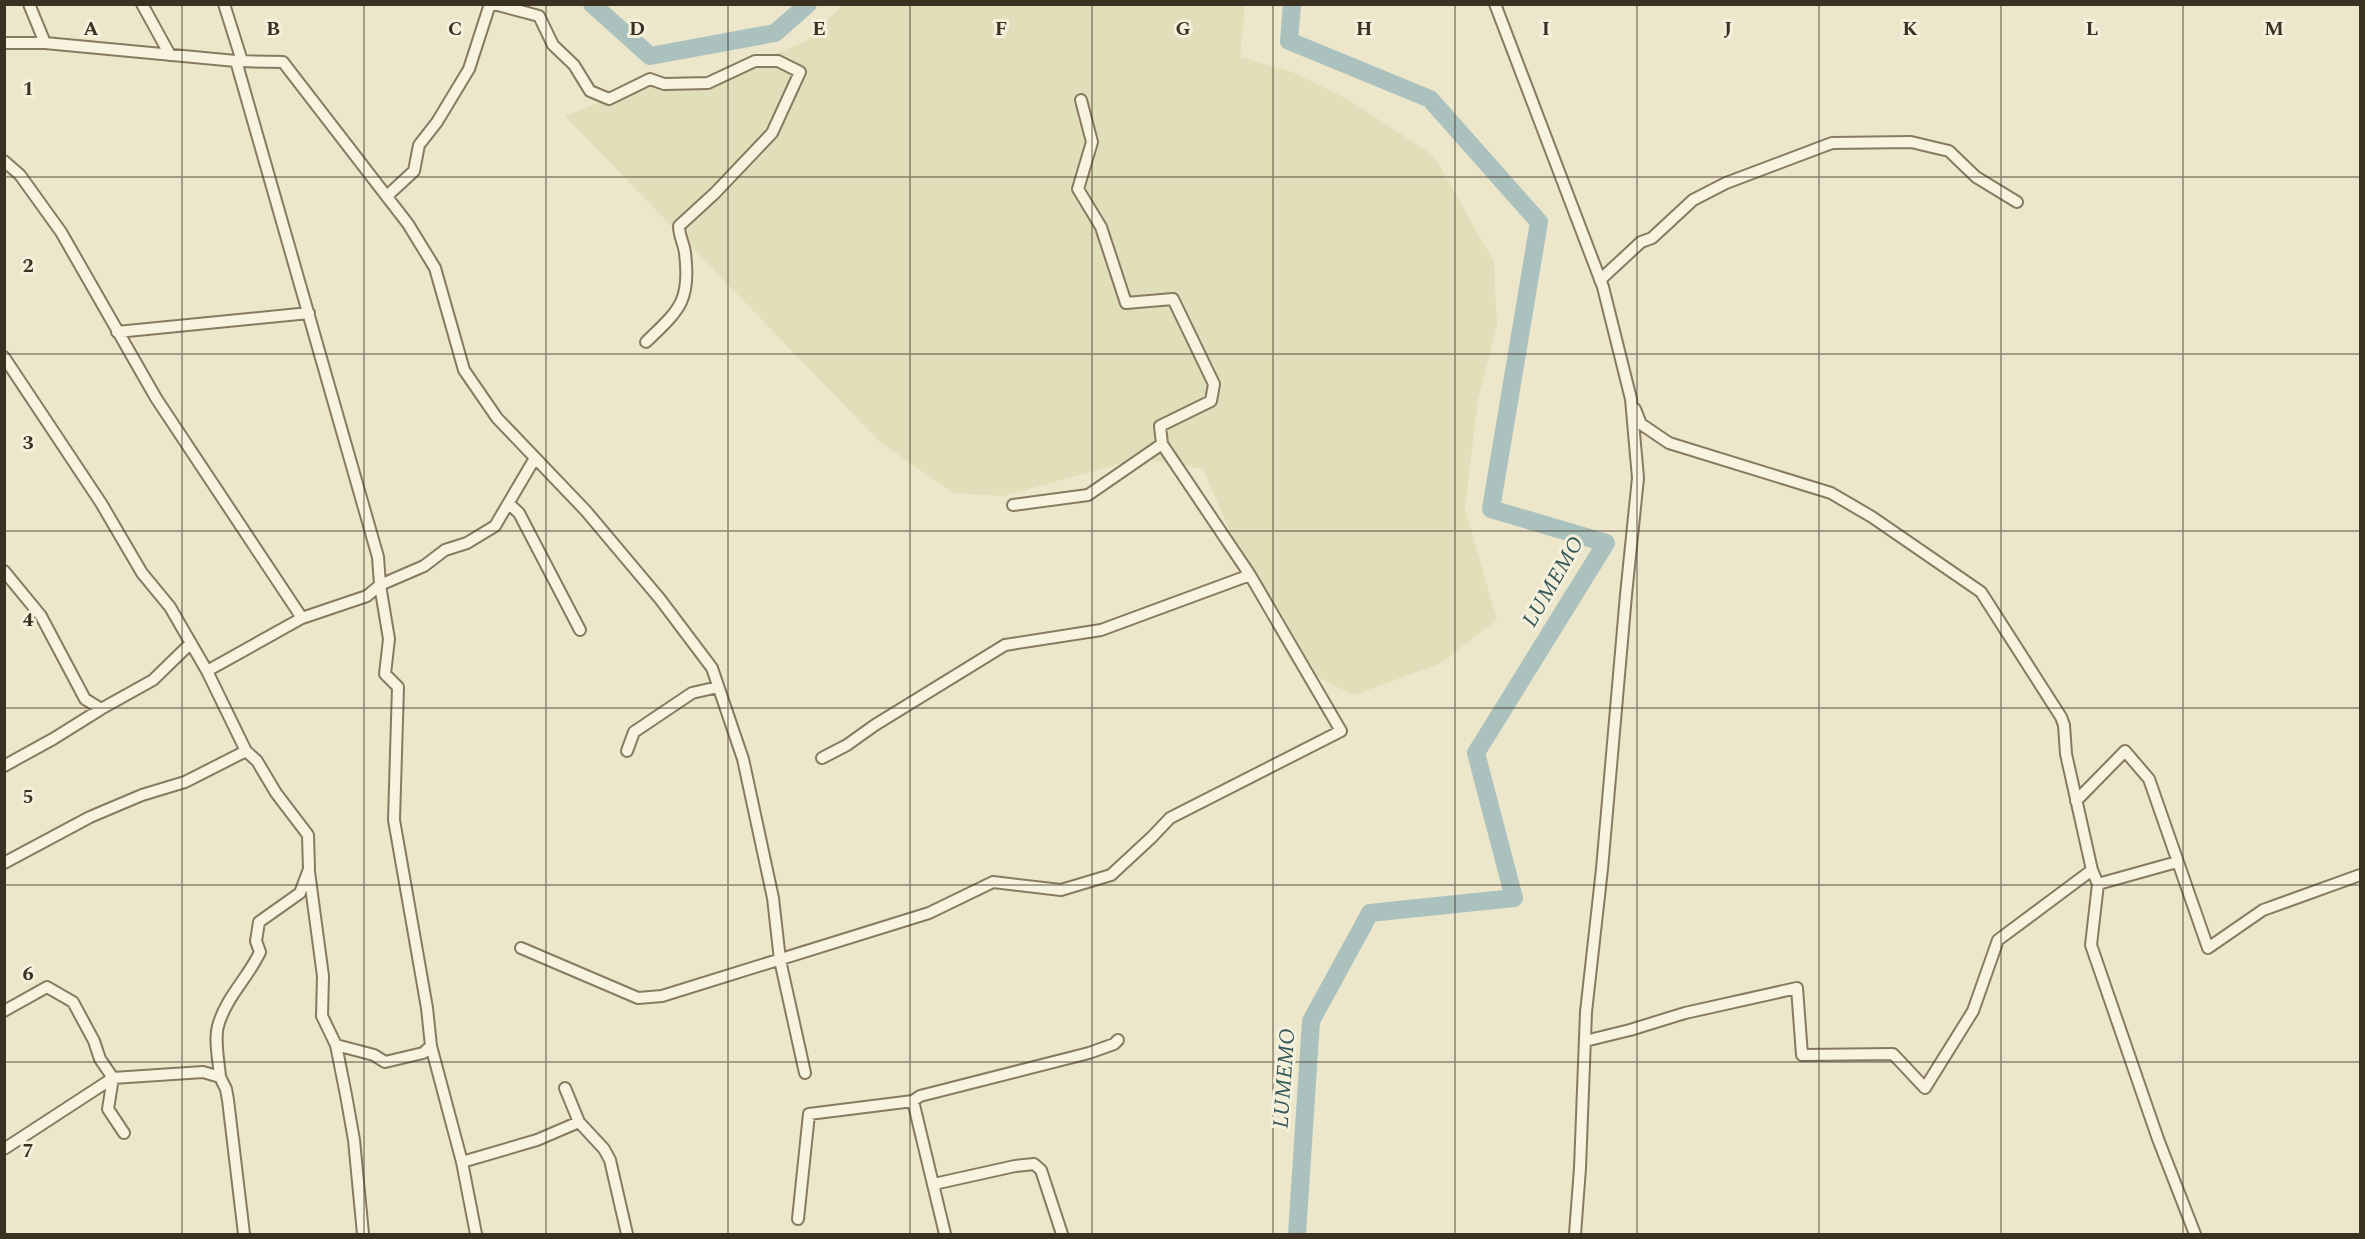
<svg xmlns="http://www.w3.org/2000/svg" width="2365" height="1239" font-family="Spectral,serif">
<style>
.farmland{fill:#e1dfb9}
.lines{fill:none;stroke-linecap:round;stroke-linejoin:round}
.river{stroke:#abc1bd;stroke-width:18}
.minor-casing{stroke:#887a60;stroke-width:14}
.minor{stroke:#f7f3de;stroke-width:10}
.grid{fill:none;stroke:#3a3123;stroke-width:1.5;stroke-opacity:0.55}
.labels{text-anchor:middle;stroke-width:6;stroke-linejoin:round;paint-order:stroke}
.water-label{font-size:22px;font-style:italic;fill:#335658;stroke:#f4f0db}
.grid-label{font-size:20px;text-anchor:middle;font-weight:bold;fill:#3a3123;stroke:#f4f0db;stroke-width:6;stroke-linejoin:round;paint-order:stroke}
</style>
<rect width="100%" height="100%" fill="#ece6cb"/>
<path class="farmland" d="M843 5H1245L1240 57 1290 71 1349 100 1434 156 1494 262 1497 326 1478 399 1465 509 1497 620 1439 664 1354 695 1293 665 1267 617 1203 469 1141 458 1003 496 953 493 879 441 565 116 658 80 712 78 805 42Z"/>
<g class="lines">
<path class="river" d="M592 4 650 56 775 33 808 4
M1292 4 1289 41 1430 99 1539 222 1491 509 1606 543 1476 753 1514 898 1370 913 1311 1021 1297 1234"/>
<g class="minor-casing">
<path id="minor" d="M29 4 45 43
M142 4 170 55
M224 4 242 61
M494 4 539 16 553 45 574 65 590 91 609 99 650 79 664 84 708 83 755 61H778L800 72 772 133 715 193 679 226C679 236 684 244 685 253 691 302 679 310 646 342
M1495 4 1603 287 1631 399 1638 478 1626 595 1602 869 1586 1012 1580 1168 1575 1234
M4 43H45L236 61 283 62 408 224 435 268 464 370 497 418 586 511 660 599 712 668 743 759 773 898 780 960 805 1073
M1081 100 1092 142 1078 189 1101 227 1126 303 1173 299 1214 384 1211 401 1160 426 1162 444
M4 161 20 175 61 232 156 398 302 618
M387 196 414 171 419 145 437 122 469 69 490 4
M1600 280 1641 242 1652 238 1693 200 1726 183 1832 143 1911 142 1949 151 1976 177 2017 202
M117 332 309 313
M4 357 101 503 142 573 170 607 207 671 246 751 185 782 142 795 90 817 4 863
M1635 409 1641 424 1669 443 1831 493 1872 517 1981 592 2061 717 2064 725 2066 754 2092 870 2098 884 2091 945 2158 1139 2195 1234
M509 504 519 513 580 630
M4 571 41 616 85 699 101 709
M207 671 302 618 367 596 380 585 378 557 236 61
M627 751 634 732 692 693 718 687
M822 758 847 745 875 725 1005 645 1101 630 1250 575
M4 766 53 739 101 709 153 680 191 643
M2076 801 2125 751 2149 779 2208 948 2263 910 2360 875
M309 872 323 976 322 1016 336 1045 346 1095 354 1140 363 1234
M2098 884 2177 862
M521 948 638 998 662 996 929 913 993 882 1061 890 1111 875 1152 837 1170 818 1341 731 1250 575 1162 444 1088 495 1013 505
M4 1011 47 987 73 1002 94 1041 100 1059 113 1078 108 1109 124 1133
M1585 1041 1630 1030 1685 1013 1797 988 1802 1055 1893 1054 1925 1088 1973 1011 1998 940 2092 870
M336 1045 374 1055 385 1062 423 1053 431 1046
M220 1077C219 1062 214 1040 218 1026 226 997 248 978 260 952L256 941 259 922 300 893 309 869 308 835 276 793 257 761 246 751
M565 1088 579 1122 604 1149 610 1160 627 1234
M913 1101 945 1234
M4 1149 113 1078 203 1072 220 1077 226 1089 228 1100 244 1234
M462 1162 537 1140 579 1122
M934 1184 1015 1166 1034 1164 1041 1170 1062 1234
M798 1219 809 1114 913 1101 920 1096 1089 1053 1114 1044 1118 1040
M476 1234 462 1162 431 1046 427 1008 394 820 398 687 385 674 389 639 380 585 424 566 445 550 467 543 495 526 535 458"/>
</g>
<use href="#minor" class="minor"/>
</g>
<path class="grid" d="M182 4V1234M364 4V1234M546 4V1234M728 4V1234M910 4V1234M1092 4V1234M1273 4V1234M1455 4V1234M1637 4V1234M1819 4V1234M2001 4V1234M2183 4V1234M4 177H2360M4 354H2360M4 531H2360M4 708H2360M4 885H2360M4 1062H2360"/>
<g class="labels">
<g class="water-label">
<text transform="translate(1552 581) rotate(-60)" y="8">LUMEMO</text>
<text transform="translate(1283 1078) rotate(-86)" y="8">LUMEMO</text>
</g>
</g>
<g class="grid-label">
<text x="91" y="35">A</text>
<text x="273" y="35">B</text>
<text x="455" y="35">C</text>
<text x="637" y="35">D</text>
<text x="819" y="35">E</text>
<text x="1001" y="35">F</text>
<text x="1183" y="35">G</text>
<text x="1364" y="35">H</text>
<text x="1546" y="35">I</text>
<text x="1728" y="35">J</text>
<text x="1910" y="35">K</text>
<text x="2092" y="35">L</text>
<text x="2274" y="35">M</text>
<text x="28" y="95">1</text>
<text x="28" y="272">2</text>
<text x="28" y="449">3</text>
<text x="28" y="626">4</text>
<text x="28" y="803">5</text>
<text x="28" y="980">6</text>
<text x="28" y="1157">7</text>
</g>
<rect width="2365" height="1239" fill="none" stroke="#3a3123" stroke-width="12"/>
</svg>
